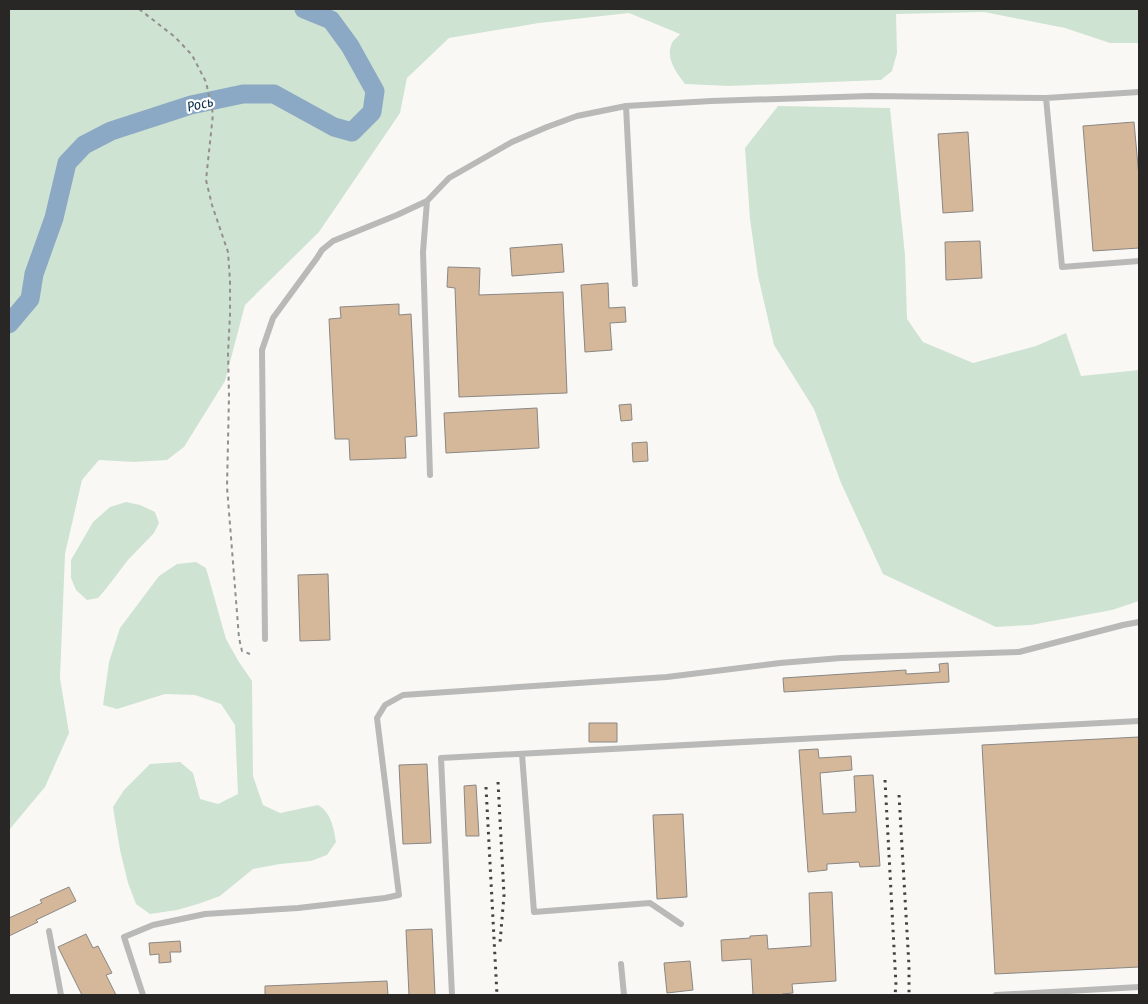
<svg xmlns="http://www.w3.org/2000/svg" width="1148" height="1004" font-family="'Fira Sans Condensed',sans-serif">
<style>
.green{fill:#cfe3d2}
.lines{fill:none;stroke-linecap:round;stroke-linejoin:round}
.river{stroke:#8ba9c4;stroke-width:19}
.building{fill:#d5b79a;stroke:#8a8784}
.path{stroke:#91908e;stroke-width:2;stroke-dasharray:4 4;stroke-linecap:butt}
.service{stroke:#b9b9b7;stroke-width:6}
.rail{stroke:#444341;stroke-width:3;stroke-dasharray:2.5 5;stroke-linecap:butt}
.labels{text-anchor:middle;stroke-width:4.5;stroke-linejoin:round;paint-order:stroke}
.water-label{font-size:14px;font-style:italic;fill:#082d49;stroke:#fff}
</style>
<rect width="100%" height="100%" fill="#faf8f5"/>
<path class="green" d="M9 9H1139V43H1110L1065 28 984 12 896 14 897 53 892 71 881 80 729 86 685 84C676 72 665 58 672 43 673 40 678 37 680 34L629 13 539 23 449 38 407 78 400 113 319 232 245 305 225 381 184 447 167 460 134 462 99 460 82 480 65 554 60 678 69 733 45 787 9 830Z
M778 106 890 108 905 255 907 319 923 342 973 363 1036 346 1066 333 1081 376 1139 370V422L1138 425H1139V601L1112 610 1031 625 996 627 883 574 841 483 814 409 774 345 758 276 750 219 745 148Z
M126 502 140 505 155 512 159 523 154 533 128 560 105 590 98 598 87 600 76 590 71 578V560L93 522 110 507Z
M196 562 206 568 226 639 239 662 252 681 253 776 263 805 280 813 318 805C331 812 334 829 336 842L327 855 311 861 280 864 253 869 220 896 198 904 177 910 150 914 136 904 128 883 120 850 113 807 124 790 150 764 180 762 193 773 200 799 218 804 238 794 235 725 221 704 195 695 165 694 117 709 103 705 109 662 120 628 159 576 177 564Z"/>
<g class="lines">
<path class="river" d="M9 324 30 299 34 274 54 218 67 163 84 145 111 131 191 105 243 94H274L334 127 352 132 372 112 375 91 350 46 331 20 304 9"/>
</g>
<path class="building" d="M1134 122 1139 177V248L1093 251 1083 126Z
M968 132 973 211 943 213 938 134Z
M980 241 982 278 946 280 945 242Z
M562 244 564 272 512 276 510 248Z
M448 267 480 268 479 295 563 292 567 393 459 397 455 288 447 287Z
M608 283 609 308 625 307 626 322 610 323 612 350 585 352 581 285Z
M399 304V315L411 314 417 436 405 437 406 458 350 460 349 439H335L329 319 341 318 340 307Z
M631 404 632 420 621 421 619 405Z
M537 408 539 448 446 453 444 413Z
M647 442 648 461 633 462 632 443Z
M328 574 330 640 300 641 298 575Z
M948 663 949 682 784 692 783 678 906 670V674L940 672 939 664Z
M589 723H617V742H589Z
M1139 737V967L995 974 982 745Z
M818 749 819 758 851 756 852 770 820 773 823 814 856 812 854 776 873 775 880 866 860 867 859 862 827 864V870L808 872 799 750Z
M427 764 431 843 403 844 399 765Z
M476 785 479 836H466L464 786Z
M683 814 687 897 657 899 653 815Z
M69 887 76 901 36 920 38 922 9 936V918L42 903 40 900Z
M832 892 836 981 792 984 793 993 782 994V995H753L751 959 722 961 721 940 750 938V936L767 935 768 949 811 946 809 893Z
M432 929 435 995H409L406 930Z
M86 934 93 948 98 946 112 973 106 975 116 995H82L58 947Z
M180 941 181 952H170L171 962 159 963V954L150 955 149 943Z
M690 961 693 990 667 993 664 963Z
M387 981 388 995H265V986Z"/>
<g class="lines">
<path class="path" d="M139 9 175 37 192 55 206 82 213 114 206 180 212 205 228 252 230 281V315L228 353 229 396 227 487 239 638 242 651 250 654"/>
<path class="service" d="M1046 98 1062 267 1139 261
M626 106 635 284
M427 201 423 252 430 475
M265 639 262 350 273 318 317 258 322 250 333 241 397 215 427 201 449 178 512 142 547 127 577 116 626 106 711 101 870 96 1046 98 1139 92
M522 754 534 912 650 903 681 924
M49 931 61 995
M621 964 624 995
M143 995 124 937 153 925 205 914 298 908 385 898 399 895 377 718 385 705 403 695 667 677 780 663 841 658 1019 652 1123 625 1139 622
M452 995 441 758 1139 721
M996 995 1139 987"/>
<path class="rail" d="M885 780 896 985 895 995
M498 782 504 895 500 943
M486 787 497 995
M899 795 909 966V995"/>
</g>
<g class="labels">
<g class="water-label">
<text transform="translate(200 104) rotate(-13)" y="5">Рось</text>
</g>
</g>
<rect width="1148" height="1004" fill="none" stroke="#282726" stroke-width="20"/>
</svg>
